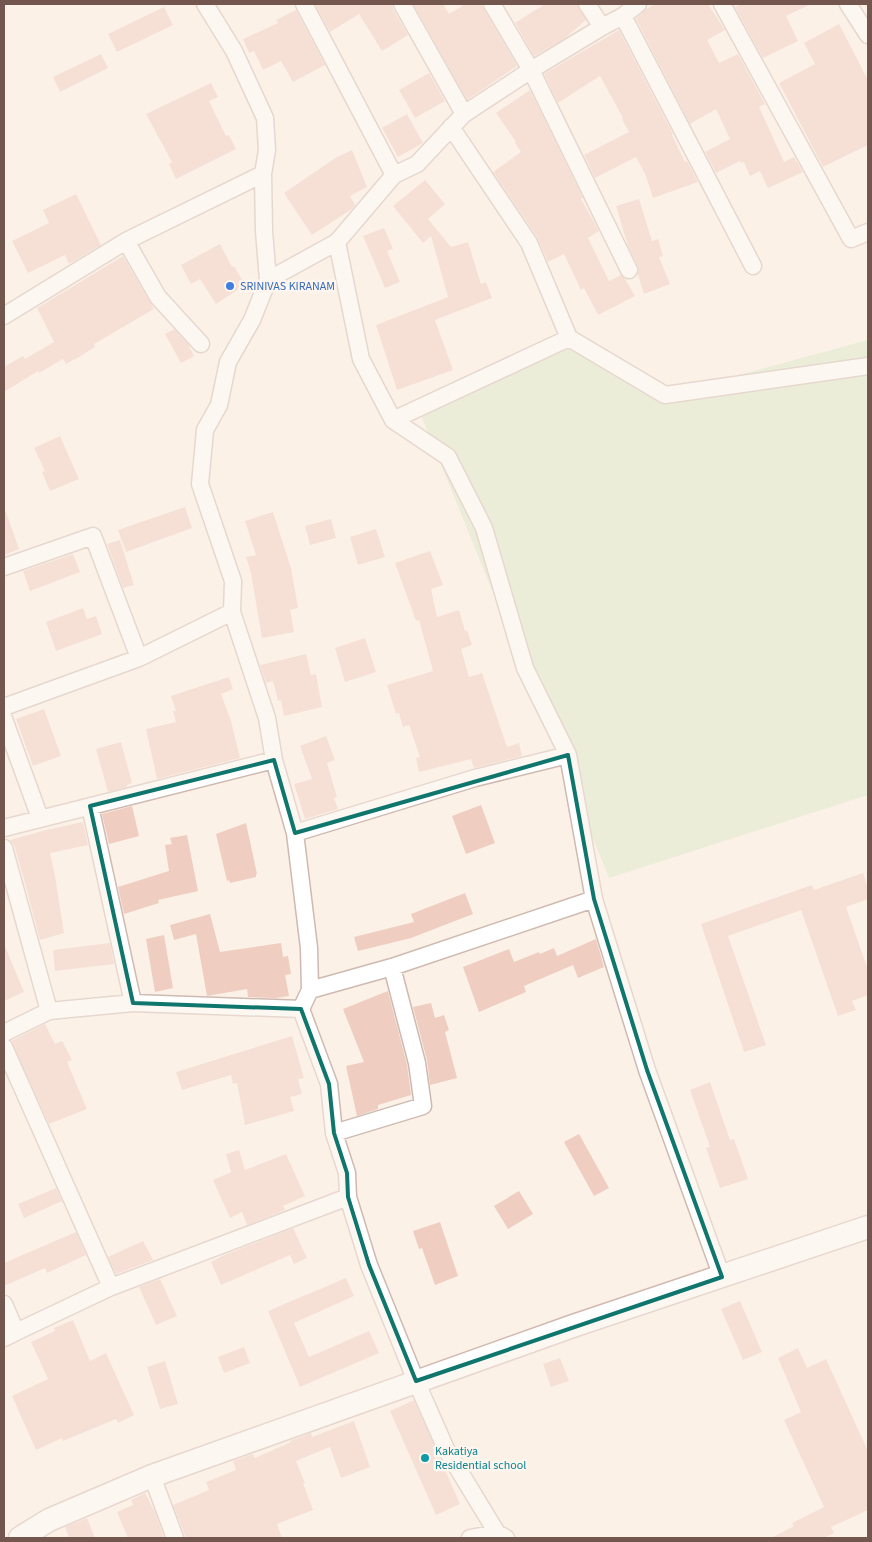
<svg xmlns="http://www.w3.org/2000/svg" width="872" height="1542" font-family="'Source Sans 3',sans-serif">
<style>
.green{fill:#d8e8c6}
.building{fill:#efcdc1}
.lines{fill:none;stroke-linecap:round;stroke-linejoin:round}
.street-casing{stroke:#cebab1;stroke-width:19}
.secondary-casing{stroke:#d1b9af;stroke-width:25}
.street{stroke:#fff;stroke-width:16}
.secondary{stroke:#fff;stroke-width:22}
.marked{fill:none;stroke:#0f766e;stroke-width:4;stroke-linejoin:round}
.shop-dot{fill:#3f7fe0;stroke:#fef5ee;stroke-width:2}
.culture-dot{fill:#0f9aa8;stroke:#fef5ee;stroke-width:2}
.labels{text-anchor:middle;stroke-width:5;stroke-linejoin:round;paint-order:stroke}
.shop-label{font-size:12px;fill:#366cbe;stroke:#fef5ee;text-anchor:start}
.culture-label{font-size:12px;fill:#0d838f;stroke:#fef5ee;text-anchor:start}
</style>
<rect width="100%" height="100%" fill="#fbf1e7"/>
<path class="green" d="M569 338 665 395 868 340V795L609 878 418 408Z"/>
<path class="building" d="M315 4H392L393 9 408 35 382 51 359 14 330 32Z
M413 4H443L449 14 465 4H481L517 66 467 100Z
M545 4H577L579 9 586 20 564 39 534 56 515 23Z
M656 4H708L725 30 707 40 719 63 738 54 765 104 759 107 784 162 794 157 803 172 768 188 760 171 750 176 744 162 741 163 740 161 716 173 705 152 730 139 716 109 690 124 636 19 646 9Z
M742 4H811L786 16 798 41 763 58 735 7Z
M164 7 173 25 117 52 108 34Z
M296 10 325 65 293 82 281 61 263 70 254 51 249 53 243 39 278 23 276 20Z
M839 24 868 80V145L823 167 779 83 815 64 804 43Z
M619 30 673 134 672 135 685 162 687 161 698 182 653 198 646 176 636 157 595 178 584 155 629 132 622 119 623 118 600 76 558 103 544 74Z
M101 54 108 68 60 92 53 77Z
M429 73 445 101 415 118 399 90Z
M211 83 218 97 209 101 226 136 229 135 236 149 176 179 169 164 172 162 146 114Z
M530 90 583 198 581 199 599 231 588 238 609 281 621 275 625 279 635 296 598 315 584 288 581 290 564 254 548 262 537 237 493 172 521 152 515 143 516 142 496 113Z
M407 114 423 143 398 157 382 128Z
M352 150 367 187 350 196 355 205 352 209 312 235 284 193 337 157Z
M425 180 445 204 428 219 451 247 468 242 481 284 486 282 492 298 435 320 453 370 397 390 376 325 448 297 431 236 423 243 393 206Z
M76 194 101 245 69 264 65 255 28 273 12 241 49 223 43 210Z
M639 199 652 241 658 239 663 256 659 257 670 284 644 294 638 275V266L628 246 616 206Z
M384 228 393 249 387 251 400 282 385 288 363 236Z
M220 244 232 267 234 266 245 285 216 304 200 279 191 284 181 265Z
M123 256 154 309 94 344 95 347 79 357 66 364 63 359 39 373 38 371 4 392V367L23 356 25 359 54 342 37 308Z
M174 329 188 344 194 356 181 363 165 334Z
M60 436 79 479 50 491 42 472 45 471 34 448Z
M185 507 192 528 126 552 118 530Z
M4 512H6L19 549 4 555Z
M273 512 291 568 298 608 290 610 294 632 262 638 251 573 246 557 256 555 245 521Z
M331 519 336 538 310 545 305 526Z
M376 529 385 557 358 565 350 537Z
M120 540 134 585 123 588 107 544Z
M430 551 443 585 431 589 437 617 459 610 465 631 467 630 472 645 461 649 469 677 482 673 507 747 519 743 522 756 474 768 471 759 419 772 416 758 420 757 409 725 403 727 399 713 396 714 387 685 433 671 419 620 416 621 395 563Z
M73 554 80 572 30 591 23 571Z
M83 608 87 619 96 616 102 634 56 651 46 622Z
M365 638 376 672 345 682 335 648Z
M306 654 311 675 316 674 322 707 284 716 281 700 278 701 273 681 266 683 260 665Z
M229 677 233 689 221 694 231 721 240 758 157 779 146 729 176 722 173 711H176L171 696Z
M44 709 61 756 33 766 16 719Z
M326 736 335 760 327 763 337 797 334 798 338 809 305 819 294 784 312 779 300 746Z
M121 742 132 783 127 785V787L108 792 96 749Z
M481 805 495 843 466 854 452 816Z
M132 806 139 836 109 844 102 814Z
M83 822 88 845 50 853 55 876 64 933 40 940 25 883 14 845 10 840 46 830Z
M246 823 257 874H256V877L230 883 229 880 227 881 216 834Z
M187 835 198 891 158 900 159 903 124 914 118 887 169 871 165 845 172 844 170 838Z
M863 873 868 888V899L846 907 868 970V995L852 1001 856 1010 838 1016 801 910 728 936 766 1045 744 1052 701 924 812 885 814 890Z
M465 893 473 914 411 938 358 951 354 937 414 922 411 914Z
M210 914 220 952 281 943 283 957 288 956 291 974 285 975 289 996 275 998 248 997 247 989 207 996 196 934 174 940 170 925Z
M164 935 173 988 155 992 146 939Z
M596 939 604 967 578 978 573 965 524 986 526 992 479 1012 463 967 509 949 514 962 539 952 540 954 554 948 557 956Z
M110 943 114 964 55 971 53 950Z
M4 944 24 992 4 1001Z
M388 991 407 1065 411 1095 378 1105V1109L357 1116 346 1066 364 1062 343 1009Z
M431 1003 435 1018 444 1015 449 1030 445 1032 457 1078 430 1085 427 1060 413 1007Z
M45 1024 55 1044 62 1041 72 1060 67 1062 87 1109 49 1124 11 1041Z
M292 1036 304 1078 298 1079 302 1094 290 1097 294 1111 245 1125 237 1083 233 1084 231 1075 182 1090 176 1072Z
M710 1082 730 1140 734 1139 748 1179 720 1188 706 1148 710 1147 690 1090Z
M579 1134 609 1188 594 1196 564 1142Z
M239 1150 245 1170 286 1154 305 1196 283 1206 285 1210 247 1225 242 1212 230 1218 213 1180 231 1172 226 1154Z
M56 1188 62 1201 24 1218 18 1204Z
M519 1191 533 1214 508 1229 494 1206Z
M440 1222 458 1276 435 1285 422 1248 419 1249 413 1231Z
M293 1228 307 1258 294 1264 290 1255 221 1285 211 1262 224 1255Z
M76 1232 86 1255 47 1273 45 1268 4 1286V1263Z
M143 1241 153 1260 116 1274 108 1257Z
M346 1278 354 1296 294 1323 309 1357 369 1331 379 1353 300 1387 268 1311Z
M160 1279 177 1316 156 1325 139 1287Z
M740 1301 762 1352 743 1360 721 1309Z
M73 1320 90 1361 106 1353 134 1415 118 1423 116 1419 63 1441 62 1438 36 1450 12 1396 48 1379 31 1342 55 1331 54 1328Z
M244 1347 250 1363 224 1373 218 1357Z
M798 1348 807 1368 826 1359 868 1451V1510L831 1527 834 1533 824 1538H771L794 1526 792 1523 824 1507 784 1420 801 1412 778 1358Z
M560 1358 569 1381 551 1387 543 1364Z
M165 1361 178 1404 160 1409 147 1367Z
M414 1400 460 1504 436 1515 390 1411Z
M354 1421 370 1467 341 1478 330 1447 296 1461 305 1483H303L313 1510 277 1524 282 1538H186L173 1505 209 1490 206 1482 236 1470 233 1461 253 1454 255 1458 291 1442 290 1441 311 1433 312 1437Z
M145 1493 155 1512 164 1537 160 1538H128L117 1512 133 1505 131 1500Z
M87 1518 95 1538H69L65 1527Z"/>
<g class="lines">
<g class="street-casing">
<path id="street" d="M205 4 234 51 265 118 267 150 263 174 264 231 268 280 252 320 228 362 219 405 205 430 200 484 233 581 232 612 267 718 274 760 295 833 309 948 310 990 301 1009 329 1084 334 1133 347 1173 348 1197 369 1265 416 1381 446 1449 497 1533 506 1538
M304 4 394 175
M402 4 464 114
M492 4 531 70 629 270
M587 4 602 27
M722 4 851 239 868 232
M848 4 868 35
M623 16 753 266
M451 127 529 243 569 338 665 395 868 366
M337 242 361 359 393 420 448 457 484 528 525 668 568 755 594 899
M268 280 337 242 394 175 417 164 464 114 531 70 602 27 623 16 638 4
M4 316 126 241
M201 344 158 297 126 241 263 174
M393 420 569 338
M4 567 93 536 139 658
M4 707 139 658 232 612
M4 719 40 818
M90 806 133 1003
M4 828 274 760
M295 833 475 778 568 755
M4 848 49 1011
M310 990 392 967 594 899 647 1070 722 1277
M4 1033 49 1011 133 1003 301 1009
M4 1047 111 1287 16 1332
M334 1133 423 1106 417 1063 392 967
M111 1287 348 1197
M4 1304 16 1332 4 1338
M152 1476 175 1538
M470 1538 497 1533"/>
</g>
<g class="secondary-casing">
<path id="secondary" d="M20 1538 49 1520 152 1476 573 1326 868 1227"/>
</g>
<use href="#street" class="street"/>
<use href="#secondary" class="secondary"/>
</g>
<path d="M0 0H872V1542H0ZM568 755 594 899 647 1070 722 1277 416 1381 369 1265 348 1197 347 1173 334 1133 329 1084 301 1009 133 1003 90 806 274 760 295 833Z" fill="#fbf1e7" fill-opacity=".55" fill-rule="evenodd"/>
<path class="marked" d="M568 755 594 899 647 1070 722 1277 416 1381 369 1265 348 1197 347 1173 334 1133 329 1084 301 1009 133 1003 90 806 274 760 295 833Z"/>
<circle class="shop-dot" cx="230" cy="286" r="5"/>
<circle class="culture-dot" cx="425" cy="1458" r="5"/>
<g class="labels">
<g class="shop-label">
<text x="240" y="290">SRINIVAS KIRANAM</text>
</g>
<g class="culture-label">
<text x="435" y="1455">Kakatiya<tspan x="435" dy="14">Residential school</tspan></text>
</g>
</g>
<rect width="872" height="1542" fill="none" stroke="#73564d" stroke-width="10"/>
</svg>
